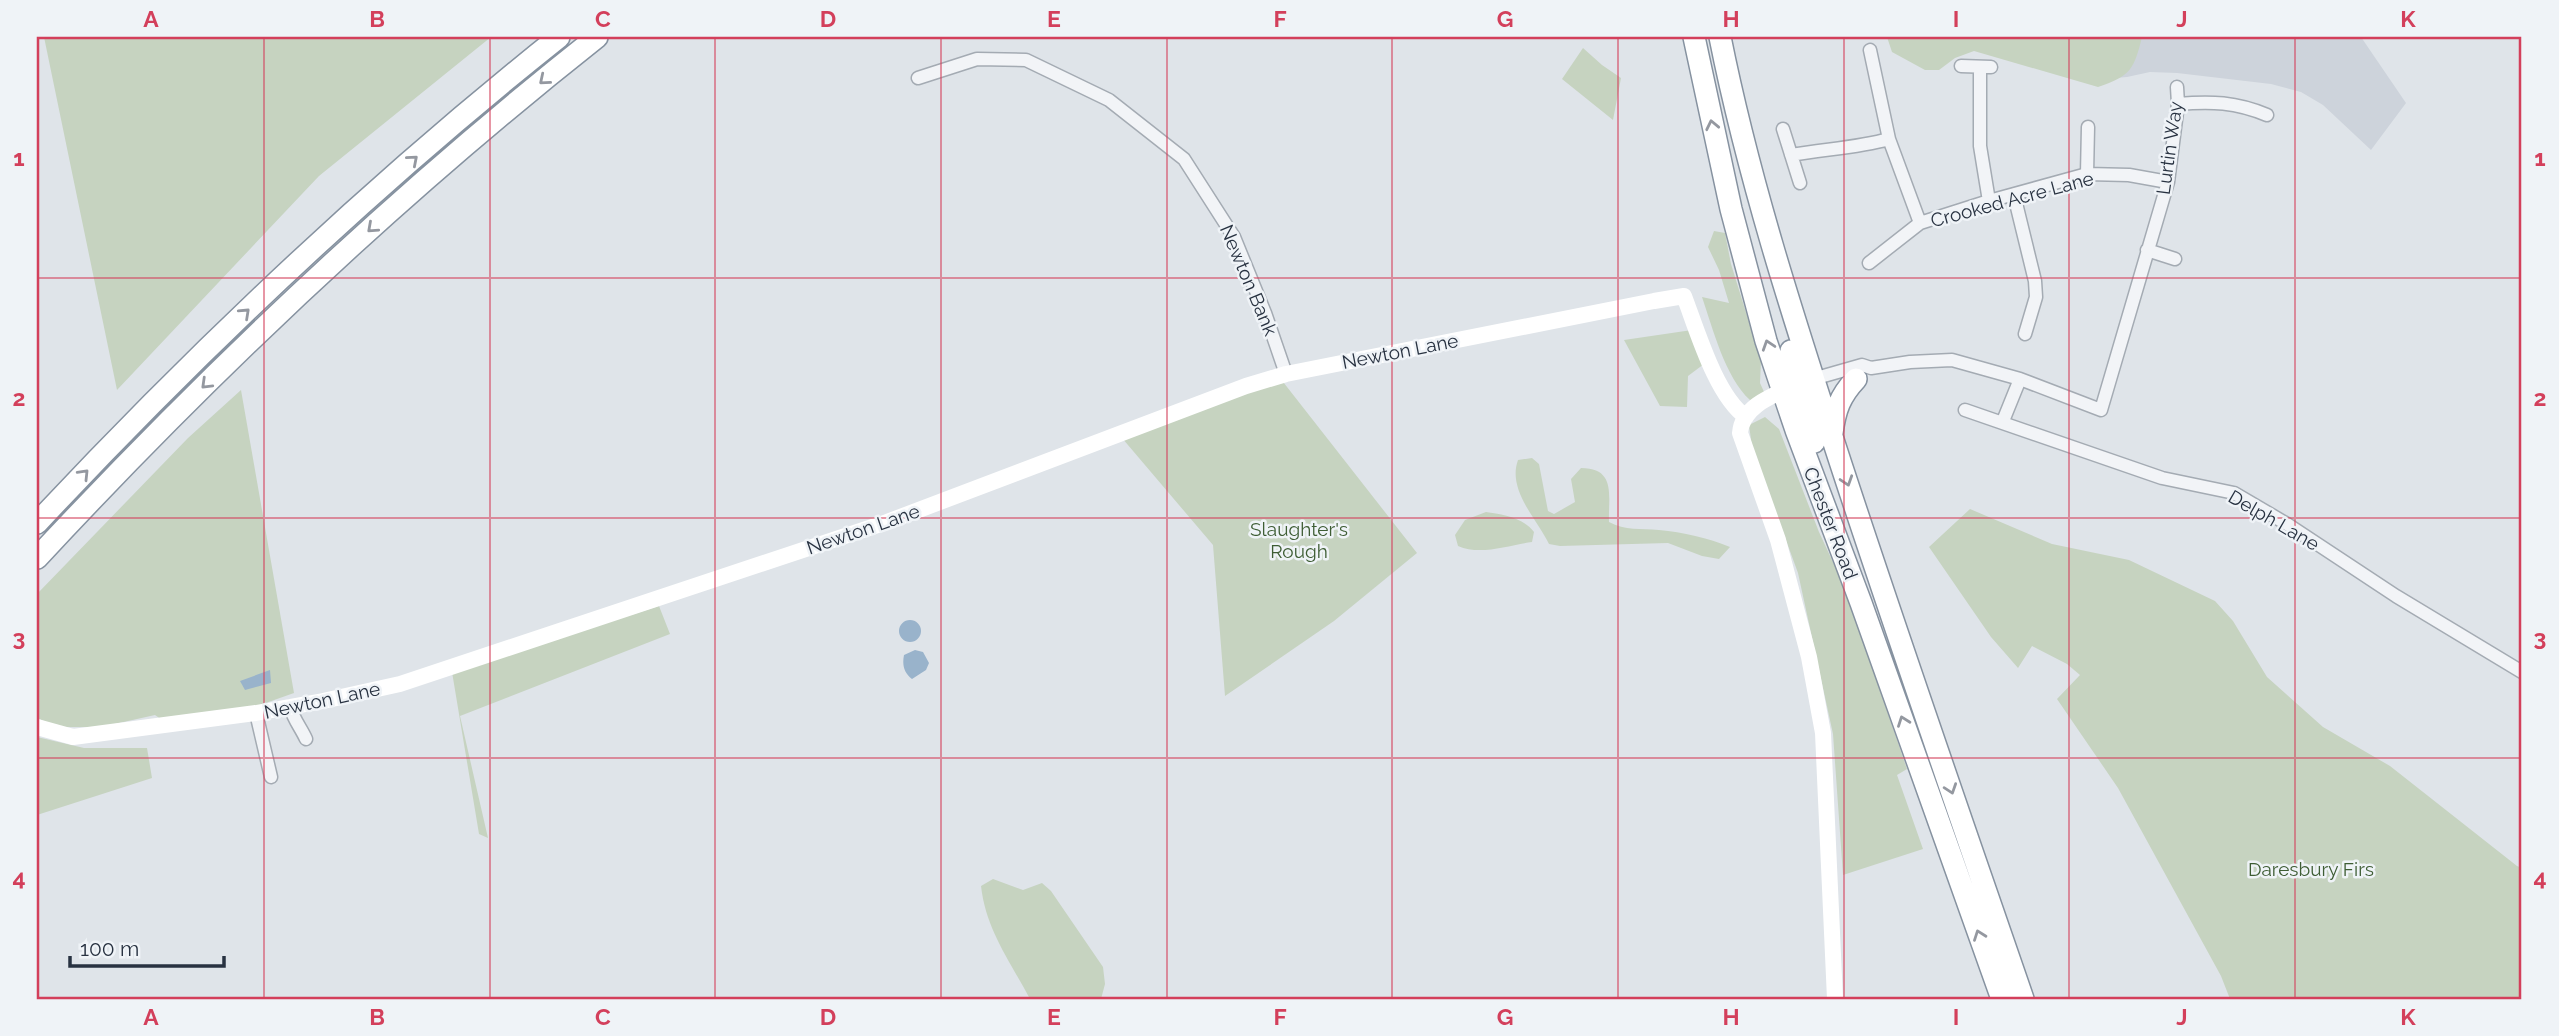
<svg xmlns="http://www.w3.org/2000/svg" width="2559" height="1036" font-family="Raleway,sans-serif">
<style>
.built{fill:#cdd3db}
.green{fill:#c6d3c0}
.water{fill:#99b3cb}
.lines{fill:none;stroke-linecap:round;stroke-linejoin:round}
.street-casing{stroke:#a4abb3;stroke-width:15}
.highway-casing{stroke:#8692a0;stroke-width:24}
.street{stroke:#f2f4f7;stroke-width:12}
.secondary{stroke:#fff;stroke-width:16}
.highway{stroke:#fff;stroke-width:21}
.oneway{stroke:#9498a0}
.grid{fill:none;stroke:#d33f5b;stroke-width:2;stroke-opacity:0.55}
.labels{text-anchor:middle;stroke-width:5;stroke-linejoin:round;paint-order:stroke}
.street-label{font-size:19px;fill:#283241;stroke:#eff3f7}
.park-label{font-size:19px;fill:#3e5d34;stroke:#eff3f7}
.neatline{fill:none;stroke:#d33f5b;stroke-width:2.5}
.grid-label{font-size:23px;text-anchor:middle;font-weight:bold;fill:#d33f5b}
</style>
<rect width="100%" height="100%" fill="#dfe4e9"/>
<path class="built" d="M1998 37H2361L2406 103 2371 150 2323 105 2301 92 2271 84 2177 73 2150 72 2127 77 2103 79Z"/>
<path class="green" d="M44 37H491L319 176 117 390Z
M1887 37H2142C2134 69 2131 76 2098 87L1974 51 1955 58 1939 70H1925L1892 52Z
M1583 48 1602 65 1621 78 1613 120 1562 79Z
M1714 231 1725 233 1731 264 1761 361 1760 383 1765 394 1750 400C1725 377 1713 329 1702 297L1729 303 1719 270 1708 247Z
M1692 330 1704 364 1688 376 1687 407 1660 406 1624 340Z
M1280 378 1417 553 1334 621 1225 696 1213 545 1122 438Z
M241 390 294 693 260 705 162 720 155 715 101 727H58L37 718V594L188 438Z
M1765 417 1779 429 1819 532 1844 586 1907 769 1897 775 1923 849 1843 875 1833 734 1798 573 1752 447 1749 425Z
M1532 458 1539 464 1548 511 1554 514 1575 502 1571 479 1581 468C1617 468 1608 497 1609 522 1625 531 1641 528 1659 530 1683 532 1708 538 1730 547L1719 559 1702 556 1668 543 1560 546 1549 544C1537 519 1507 490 1518 460Z
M1970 509 2052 544 2129 560 2215 601 2233 621 2267 677 2323 727 2390 766 2517 866 2522 868V999H2230L2221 976 2118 788 2057 699 2080 675 2067 664 2032 646 2018 668 1991 637 1929 547Z
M1486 512C1502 514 1524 518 1534 532L1532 542C1508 545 1481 556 1458 546L1455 535 1465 520Z
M659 606 670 634 460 716 488 838 479 834 452 672Z
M37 737 84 748H147L152 778 37 815Z
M993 879 1023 890 1042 883 1051 891 1103 967 1105 984 1101 999H1030C1010 961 986 930 981 886Z"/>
<path class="water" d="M899 631a11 11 0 1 1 22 0a11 11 0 1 1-22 0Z
M915 650 923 652 929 663 926 670 912 679C904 673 902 665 904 655Z
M270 670 271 683 245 690 240 681Z"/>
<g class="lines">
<g class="street-casing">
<path id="street" d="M1870 50 1889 139 1920 223
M1961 66 1991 67
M1980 67V146L1989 201
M918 78 977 59 1026 60 1109 100 1184 159 1234 237 1265 313 1286 374
M2178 104C2211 101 2236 102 2267 115
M1783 129 1800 183
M1791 155C1824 149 1857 148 1889 139
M2087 174 2088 127
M2014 195 2035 281 2036 297 2025 334
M2147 250 2175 259
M1869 263 1920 223 1989 201 2087 174 2129 175 2168 182
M1813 379 1862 365 1871 368 1910 362 1952 360 2020 379 2101 410 2168 182 2178 104 2177 87
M1965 410 2162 478 2234 493 2287 524 2396 596 2522 672
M2003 421 2020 379
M290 707C294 720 301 728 306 739
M256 713 271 777"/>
</g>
<g class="highway-casing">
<path id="highway" d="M1694 37 1731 209 1766 341 1796 430 1861 603 2002 999
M1720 37C1748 177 1792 313 1836 449 1896 633 1960 816 2023 999
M1791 351 1814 442
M1832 433C1835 410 1840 396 1856 379
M37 523C199 350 373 185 559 37
M37 558C211 371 397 195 597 37"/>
</g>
<use href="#street" class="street"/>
<path class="secondary" d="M1792 387C1771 396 1742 407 1740 433L1778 540 1809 657 1823 733 1835 999
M37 727 73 737 256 713 323 701 400 684 887 522 1246 386 1286 374 1654 301 1684 296C1697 330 1716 396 1746 417"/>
<use href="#highway" class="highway"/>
</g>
<defs><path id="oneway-chevron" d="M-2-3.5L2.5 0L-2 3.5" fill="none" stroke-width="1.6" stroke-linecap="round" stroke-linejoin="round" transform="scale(1.75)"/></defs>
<g class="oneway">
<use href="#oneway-chevron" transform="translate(544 80) rotate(140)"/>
<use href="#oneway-chevron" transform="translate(1712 125) rotate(-102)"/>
<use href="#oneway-chevron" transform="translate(413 160) rotate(-41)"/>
<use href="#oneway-chevron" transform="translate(372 228) rotate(138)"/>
<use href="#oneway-chevron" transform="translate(245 313) rotate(-43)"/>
<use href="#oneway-chevron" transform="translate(1768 345) rotate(-108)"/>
<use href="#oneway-chevron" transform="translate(206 384) rotate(136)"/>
<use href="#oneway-chevron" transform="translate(84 474) rotate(-46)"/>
<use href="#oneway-chevron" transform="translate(1847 481) rotate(72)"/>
<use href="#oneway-chevron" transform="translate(1903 721) rotate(-110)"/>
<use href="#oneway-chevron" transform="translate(1951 789) rotate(71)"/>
<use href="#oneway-chevron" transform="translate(1979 935) rotate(-110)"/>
</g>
<path class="grid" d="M264 37V999M490 37V999M715 37V999M941 37V999M1167 37V999M1392 37V999M1618 37V999M1844 37V999M2069 37V999M2295 37V999M37 278H2522M37 518H2522M37 758H2522"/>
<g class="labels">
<g class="street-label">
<text transform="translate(2169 148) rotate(-82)" y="7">Lurtin Way</text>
<text transform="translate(2012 199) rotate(-15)" y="7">Crooked Acre Lane</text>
<text transform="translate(1249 280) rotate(67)" y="7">Newton Bank</text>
<text transform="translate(1400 351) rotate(-11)" y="7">Newton Lane</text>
<text transform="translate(2274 520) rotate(30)" y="7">Delph Lane</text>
<text transform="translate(1831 523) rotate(69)" y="7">Chester Road</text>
<text transform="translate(863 529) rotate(-19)" y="7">Newton Lane</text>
<text transform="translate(322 700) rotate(-12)" y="7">Newton Lane</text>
</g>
<g class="park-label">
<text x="1299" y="536">Slaughter's<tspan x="1299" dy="22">Rough</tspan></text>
<text x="2311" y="876">Daresbury Firs</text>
</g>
</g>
<rect width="2559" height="1036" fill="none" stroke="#eff3f7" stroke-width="77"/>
<path d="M70 956v10h154v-10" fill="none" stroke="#283241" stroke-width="3.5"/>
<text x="80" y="956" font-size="21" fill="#283241" stroke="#eff3f7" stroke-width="5" paint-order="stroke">100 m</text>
<rect x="38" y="38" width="2482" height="960" class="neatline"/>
<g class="grid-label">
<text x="151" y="27">A</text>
<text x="377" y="27">B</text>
<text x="603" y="27">C</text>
<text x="828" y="27">D</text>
<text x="1054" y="27">E</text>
<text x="1280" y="27">F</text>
<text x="1505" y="27">G</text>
<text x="1731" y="27">H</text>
<text x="1956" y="27">I</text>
<text x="2182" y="27">J</text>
<text x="2408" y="27">K</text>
<text x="19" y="166">1</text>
<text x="2540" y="166">1</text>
<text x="19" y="406">2</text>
<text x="2540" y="406">2</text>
<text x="19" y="646">3</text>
<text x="2540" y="646">3</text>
<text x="19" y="886">4</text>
<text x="2540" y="886">4</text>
<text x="151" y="1025">A</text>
<text x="377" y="1025">B</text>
<text x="603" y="1025">C</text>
<text x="828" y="1025">D</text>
<text x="1054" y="1025">E</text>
<text x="1280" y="1025">F</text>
<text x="1505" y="1025">G</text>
<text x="1731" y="1025">H</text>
<text x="1956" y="1025">I</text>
<text x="2182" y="1025">J</text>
<text x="2408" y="1025">K</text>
</g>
</svg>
